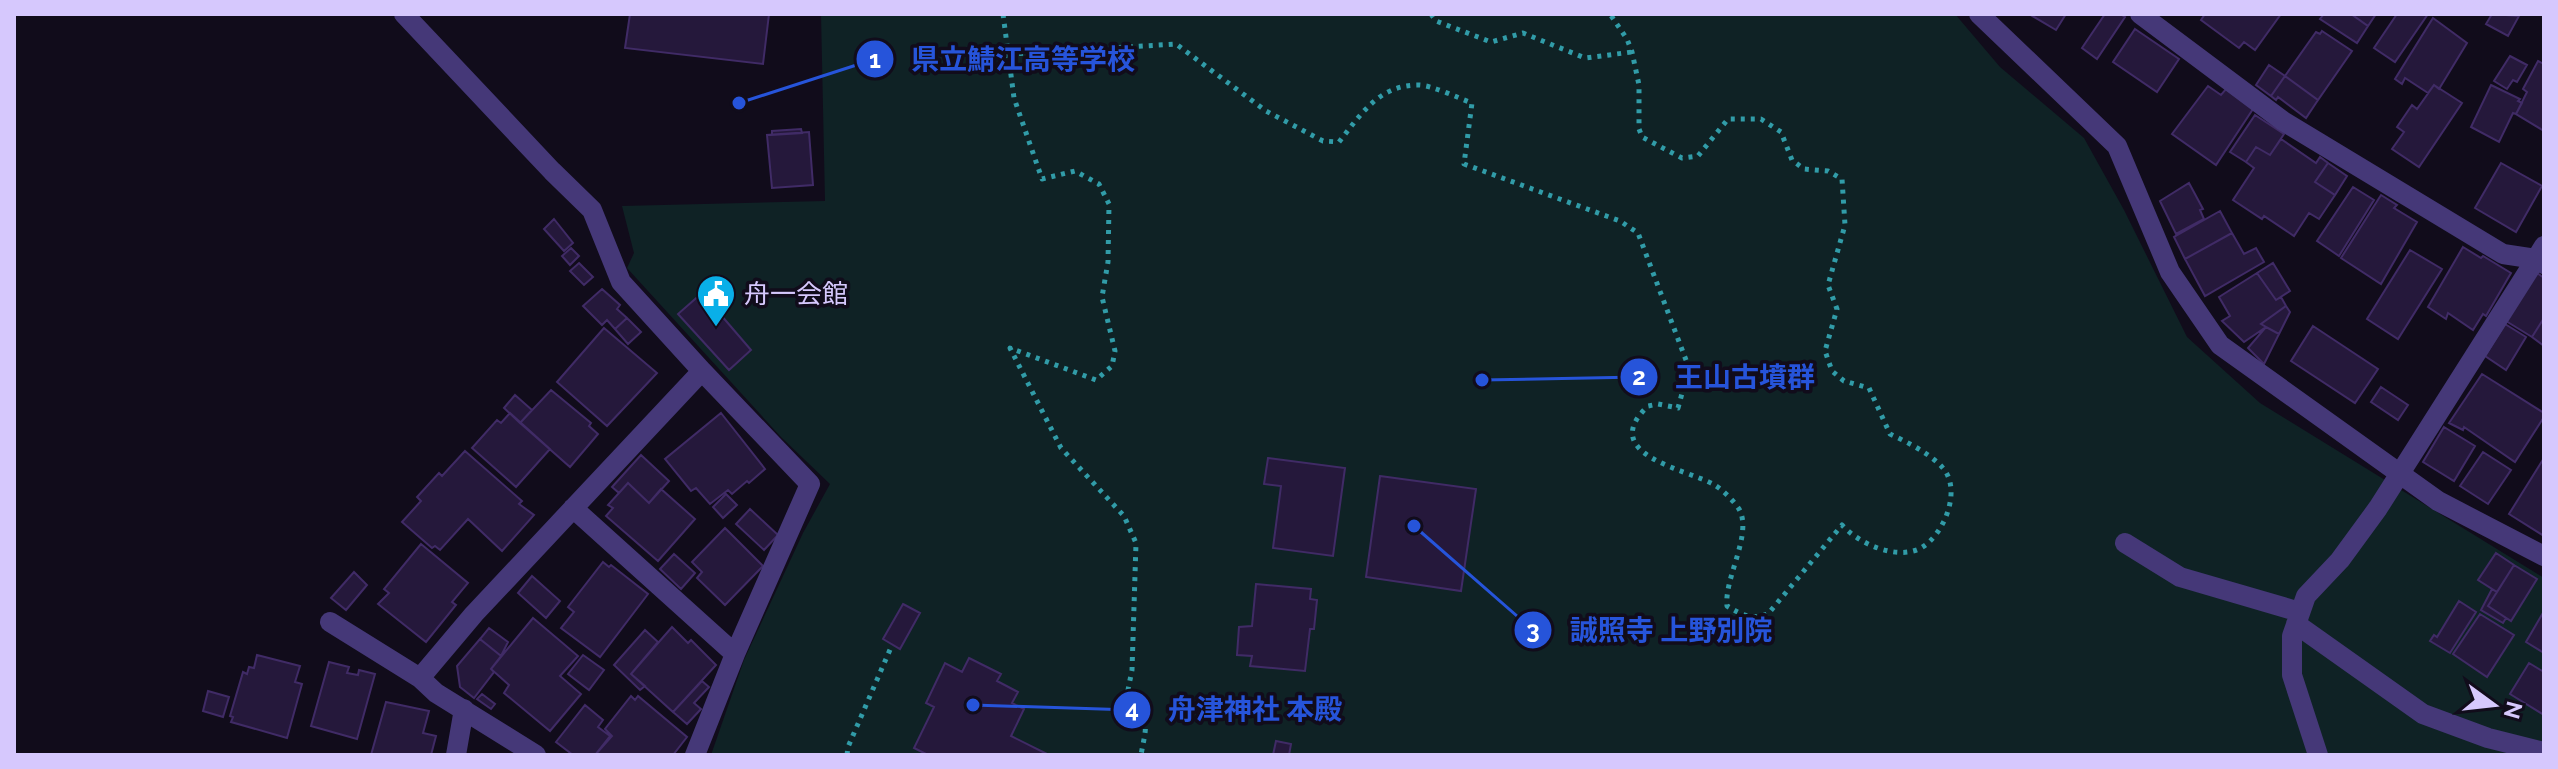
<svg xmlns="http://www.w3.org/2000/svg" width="2558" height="769" font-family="Raleway,'Noto Sans JP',sans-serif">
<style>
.green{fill:#0f2225}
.building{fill:#25183b;stroke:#402b66;stroke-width:2}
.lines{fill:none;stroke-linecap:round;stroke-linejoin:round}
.path{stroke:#319ca8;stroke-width:5;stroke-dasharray:4 6;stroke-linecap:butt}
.minor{stroke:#453878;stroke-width:20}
.labels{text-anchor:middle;stroke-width:7;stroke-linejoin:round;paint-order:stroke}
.poi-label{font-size:26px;fill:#d6c8fd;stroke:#110c1b;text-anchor:start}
.leader{fill:none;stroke:#2654da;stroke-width:3}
.callout-dot{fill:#2654da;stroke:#110c1b;stroke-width:3}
.mark-label{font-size:24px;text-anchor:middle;font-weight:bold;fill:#fff}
.callout-label{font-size:28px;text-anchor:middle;font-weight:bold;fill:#2654da;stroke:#110c1b;stroke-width:7;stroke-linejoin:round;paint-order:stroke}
</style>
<rect width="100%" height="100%" fill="#110c1b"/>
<path class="green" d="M821 14H1955L2000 67 2084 138 2124 210 2187 337 2260 403 2544 578V755H711L744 660 803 533 830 484 781 437 627 268 634 253 622 206 825 201Z"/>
<path class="building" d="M630 14H769L763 64 625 48Z
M2029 14H2066L2056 30Z
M2105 14H2120L2125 17 2097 59 2082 48Z
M2205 14H2281L2255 50 2244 42 2239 48 2201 20Z
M2324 14H2351L2368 26 2357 43 2320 19Z
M2351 14H2376L2368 26Z
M2397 14H2428L2395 62 2374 48Z
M2492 14 2519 16 2508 36 2486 24Z
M2433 18 2467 43 2439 89 2434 85 2428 93 2405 78 2402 84 2395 79Z
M2135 29 2179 59 2157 92 2113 62Z
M2322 31 2352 51 2318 100 2285 76 2316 32 2320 34Z
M2510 56 2527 65 2517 82 2513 80 2507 89 2494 81Z
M2538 61 2544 64V131L2516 114 2527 92 2523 89Z
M2269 65 2285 76 2271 96 2256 85Z
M2285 76 2318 100 2306 118 2278 97 2276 100 2271 96Z
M2434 85 2462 103 2419 167 2392 149 2404 132 2397 127 2412 105 2417 109Z
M2491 85 2520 99 2518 101 2522 103 2516 114 2513 113 2499 142 2471 127Z
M2208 86 2221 95 2226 89 2253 109 2216 165 2172 134Z
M2255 115 2284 134 2270 155 2256 147 2246 162 2230 152Z
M801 129 802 133 772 135V131Z
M809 132 813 185 772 188 767 135Z
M2281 139 2316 163 2320 157 2328 163 2315 182 2335 195 2319 219 2309 213 2294 236 2264 216 2262 219 2233 200 2254 168 2246 162 2256 147 2270 155Z
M2328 163 2347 176 2335 195 2315 182Z
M2501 163 2542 186 2516 232 2475 208Z
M2189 183 2203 209 2200 210 2204 219 2176 234 2160 201Z
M2353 187 2374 200 2339 256 2317 241Z
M2381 195 2397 205 2394 208 2417 222 2381 284 2341 258Z
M2220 211 2232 233 2185 259 2174 237Z
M554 219 573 243 564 251 544 229Z
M2232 233 2244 254 2256 248 2264 262 2205 296 2185 259Z
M2463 247 2481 258 2483 256 2511 273 2486 316 2483 314 2473 330 2448 313 2446 319 2428 307Z
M571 248 579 256 570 265 562 256Z
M2410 250 2442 269 2398 339 2367 319Z
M579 263 593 277 584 285 570 271Z
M2273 263 2290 291 2276 300 2257 273Z
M2257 273 2276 300 2281 297 2286 306 2261 324 2266 327 2244 342 2222 321 2230 316 2219 297Z
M2537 273 2544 278V318L2532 337 2506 321Z
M602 289 620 305 617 309 627 318 615 329 607 320 602 325 583 306Z
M702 293 751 350 729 370 678 314Z
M2286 306 2290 312 2279 334 2261 324Z
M627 318 641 332 628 344 615 329Z
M2544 318V346L2532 337Z
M2505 324 2526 337 2506 370 2485 356Z
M2313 326 2378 369 2355 403 2291 361Z
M2266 327 2279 334 2264 364 2248 348Z
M604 328 657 373 607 426 557 382Z
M2482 374 2544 413V417L2515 462 2464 427 2463 430 2449 423Z
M2381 387 2408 405 2398 420 2371 402Z
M551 390 591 423 589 426 598 434 570 467 520 423Z
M515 395 532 410 520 423 504 408Z
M510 413 550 449 516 487 472 448 497 420 501 423Z
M721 413 765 469 749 483 747 481 732 494 728 490 710 504 696 488 691 491 665 459Z
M2444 427 2475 446 2454 481 2423 462Z
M465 451 522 501 519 504 534 515 502 551 468 519 440 550 435 546 432 548 402 522 421 501 417 497 439 473 442 476Z
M2483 452 2511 470 2488 504 2460 486Z
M641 455 669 481 649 503 628 483 619 493 612 487Z
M1268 458 1345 468 1333 556 1273 548 1281 486 1264 484Z
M2544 458V536L2509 514Z
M1380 476 1476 489 1461 591 1366 577Z
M628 483 649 503 661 489 695 519 658 561 606 516 613 508 608 505Z
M726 494 737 505 723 518 713 507Z
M750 509 778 535 764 550 736 524Z
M725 528 763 566 725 605 697 578 702 572 692 562Z
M421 544 468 583 452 602 456 605 426 642 378 604 389 593 384 589Z
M2496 553 2514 565 2497 592 2478 580Z
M674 554 695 573 681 589 660 569Z
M603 562 609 567 611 565 648 594 600 657 561 628 574 612 568 607Z
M2514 565 2537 579 2511 621 2488 606Z
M354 572 367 585 346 610 331 598Z
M532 576 560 601 546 618 518 593Z
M1256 584 1311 589 1310 599 1317 600 1314 629H1310L1305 671 1250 666 1252 656 1237 655 1239 627 1252 626Z
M2492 589 2497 592 2488 606 2506 618 2503 623 2481 610Z
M2459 601 2476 612 2450 653 2430 641 2434 635 2437 637Z
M903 604 920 613 900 649 883 639Z
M2544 611V653L2526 642Z
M2480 614 2514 635 2487 677 2453 654Z
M533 618 578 656 560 676 581 694 550 731 504 693 509 685 491 669Z
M672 627 688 643 691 640 716 665 673 712 631 674Z
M489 628 508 642 501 656 480 639Z
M645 630 658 642 631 674 645 686 640 690 614 665Z
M480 639 501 656 491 669 494 672 474 698 460 687 457 666Z
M257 655 300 666 295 682 302 684 287 738 231 722 233 717 230 716 243 672 247 674 249 667 254 668Z
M583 655 604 670 589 690 568 674Z
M969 658 1001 674 997 681 1018 692 1012 703 1024 709 1011 736 1049 755H928L914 748 934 707 926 703 945 663 962 672Z
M329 662 349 667 347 673 358 675 359 670 375 674 357 739 311 726Z
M2529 663 2544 672V715L2510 694Z
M702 681 709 687 694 703 701 709 687 724 673 712Z
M208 691 229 697 223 717 203 711Z
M482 694 495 704 491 709 477 699Z
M631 696 635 700 638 696 687 737 673 755H595L612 736 605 729Z
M386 702 429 711 423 733 436 736 431 755H371Z
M585 705 603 720 598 727 610 736 595 755H573L556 742Z
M1276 741 1291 744 1289 755H1273Z"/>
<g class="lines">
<path class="path" d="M1003 14 1014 98 1042 179 1075 171 1099 184 1109 204 1108 262 1102 297 1115 351 1112 366 1096 380 1010 348 1061 448 1124 516 1136 543 1132 670 1126 700C1152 720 1146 726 1141 755
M1431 14 1436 21 1491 42 1523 33 1585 58 1632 52
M1009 54 1176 44 1266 111 1323 141 1339 142C1361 114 1379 85 1418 85 1432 85 1458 98 1472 103L1464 164 1620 221 1638 233 1689 368 1678 408 1658 404 1648 406C1597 454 1685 469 1713 484 1722 489 1733 500 1739 509 1753 534 1724 578 1727 606 1742 615 1751 620 1768 614L1842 525C1858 543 1896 561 1921 548 1944 535 1963 489 1942 467 1929 453 1907 442 1890 434L1869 388 1844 381 1832 371 1825 351 1837 309 1828 285 1845 225 1842 179 1828 171 1804 169 1792 160 1781 132 1761 119H1728L1698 156 1682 158 1642 137 1639 129V85L1632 52 1627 39 1610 14
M847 755 848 747 892 645"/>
<path class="minor" d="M404 14 552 171 592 210 621 282 702 371
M1979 14 2117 146 2170 272 2220 345 2438 501 2544 556
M2140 14 2283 121 2503 254 2536 259 2544 246
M573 508 735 654
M2125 543 2180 577 2300 612
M330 622 420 678
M2296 624 2423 714 2488 738 2544 752
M456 755 464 709
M536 755 436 693 420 678 474 614 702 371 810 484 735 654 695 755
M2318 755 2292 675V636L2306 596 2340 560 2378 508 2536 259 2544 264"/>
</g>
<defs>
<g id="civic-pin" transform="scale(2)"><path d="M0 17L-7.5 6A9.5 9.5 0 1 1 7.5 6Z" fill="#09afe8" stroke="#110c1b"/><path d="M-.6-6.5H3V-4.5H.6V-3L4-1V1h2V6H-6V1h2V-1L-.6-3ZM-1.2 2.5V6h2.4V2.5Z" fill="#fff"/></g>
</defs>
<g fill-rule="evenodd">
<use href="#civic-pin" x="716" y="294"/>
</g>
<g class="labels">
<g class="poi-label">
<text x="744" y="303">舟一会館</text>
</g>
</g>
<path class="leader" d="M739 103L875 59M1482 380L1639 377M1414 526L1533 630M973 705L1132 710"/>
<g class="callout-dot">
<circle cx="739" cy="103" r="8"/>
<circle cx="1482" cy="380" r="8"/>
<circle cx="1414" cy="526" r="8"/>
<circle cx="973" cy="705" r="8"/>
<circle cx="875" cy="59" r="20"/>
<circle cx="1639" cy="377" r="20"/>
<circle cx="1533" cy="630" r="20"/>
<circle cx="1132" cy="710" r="20"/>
</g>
<g class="mark-label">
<text x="875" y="68">1</text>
<text x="1639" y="385">2</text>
<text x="1533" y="638">3</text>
<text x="1132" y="718">4</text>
</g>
<g class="callout-label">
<text x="1023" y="69">県立鯖江高等学校</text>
<text x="1745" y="387">王山古墳群</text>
<text x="1671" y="640">誠照寺 上野別院</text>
<text x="1255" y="719">舟津神社 本殿</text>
</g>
<rect width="2558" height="769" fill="none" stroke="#d6c8fd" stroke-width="32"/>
<g transform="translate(2494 705) rotate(105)" stroke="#110c1b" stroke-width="6" paint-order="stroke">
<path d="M0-6L14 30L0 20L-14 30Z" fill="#d6c8fd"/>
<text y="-12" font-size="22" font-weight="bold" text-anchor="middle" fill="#d6c8fd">N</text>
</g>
</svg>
